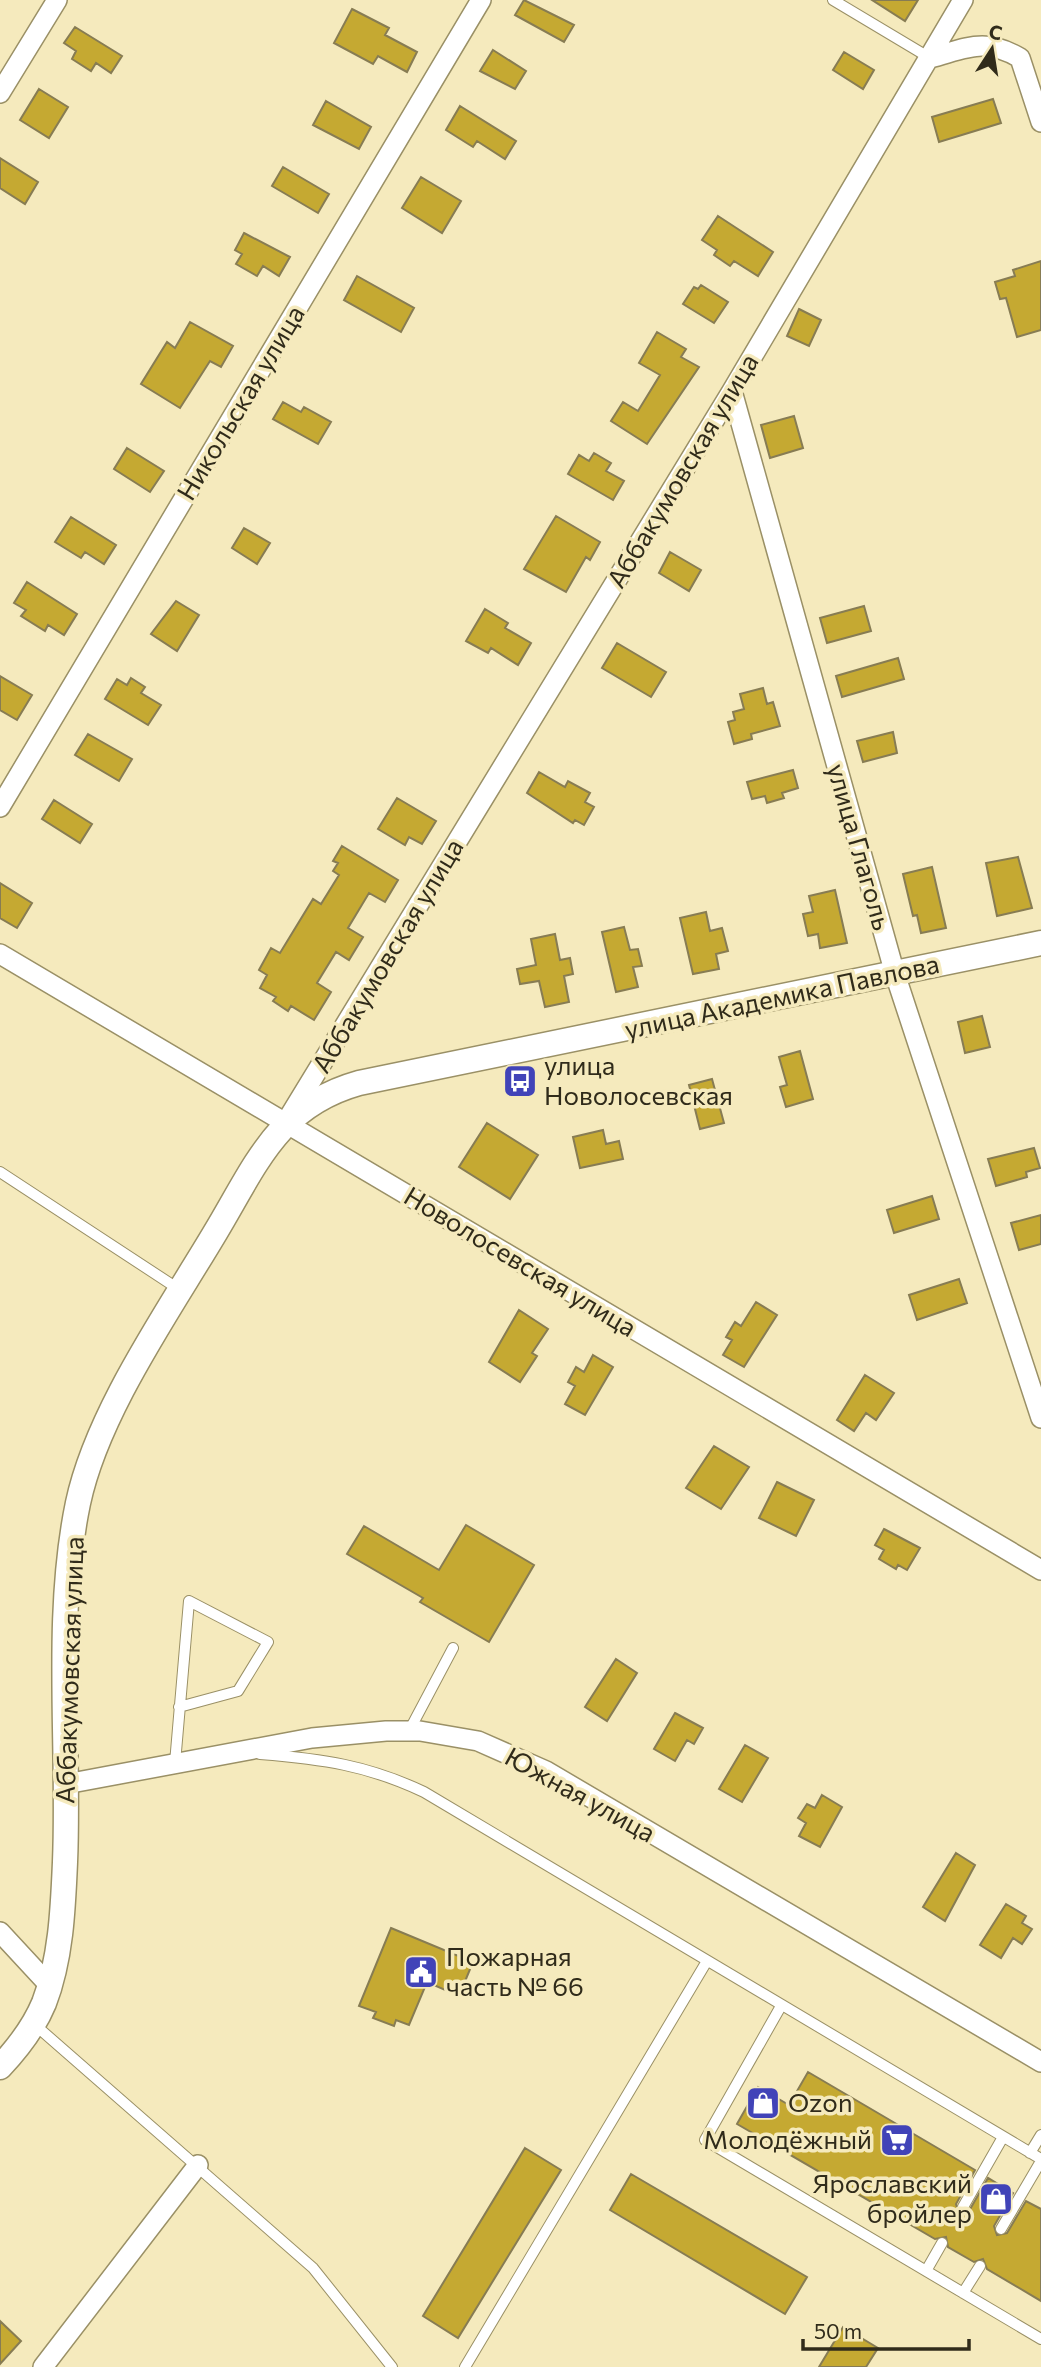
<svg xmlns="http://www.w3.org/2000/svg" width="1041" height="2367" font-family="Commissioner,sans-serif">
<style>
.building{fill:#c5a932;stroke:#877c53;stroke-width:2}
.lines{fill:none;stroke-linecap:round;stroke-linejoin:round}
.service-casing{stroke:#9a9066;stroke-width:12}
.minor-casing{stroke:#9a9066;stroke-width:22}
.tertiary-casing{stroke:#9a9066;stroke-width:27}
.service{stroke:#fff;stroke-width:10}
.minor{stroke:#fff;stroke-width:19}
.tertiary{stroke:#fff;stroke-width:24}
.labels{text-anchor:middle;stroke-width:7;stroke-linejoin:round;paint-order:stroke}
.street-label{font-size:26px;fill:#302b1a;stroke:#f5eabd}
.poi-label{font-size:26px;fill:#302b1a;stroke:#f5eabd;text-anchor:start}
</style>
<rect width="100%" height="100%" fill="#f5eabd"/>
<path class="building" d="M524 0 574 25 564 42 515 15Z
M872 0H918L905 21Z
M352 9 389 28 385 35 417 52 407 72 378 56 373 64 334 43Z
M75 27 122 56 111 73 96 63 91 71 72 59 76 51 64 43Z
M493 50 526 71 515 89 480 71Z
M844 52 874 70 863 89 833 70Z
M39 89 68 107 49 138 20 120Z
M993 99 1001 123 939 142 932 117Z
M326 101 371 127 359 149 313 125Z
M460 106 516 141 505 159 477 141 473 147 446 130Z
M0 158 38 182 25 204 0 188Z
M283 167 329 194 318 213 272 186Z
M421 177 461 201 442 233 402 208Z
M718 216 773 252 758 276 734 261 730 266 714 255 717 250 702 240Z
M244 233 290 257 279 276 263 266 257 276 236 264 242 254 235 250Z
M1041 261V330L1017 337 1006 298 1000 299 995 282 1015 276 1013 270Z
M357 276 414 308 401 332 344 300Z
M701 285 728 302 714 323 683 304 694 287 698 289Z
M799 309 821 320 809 346 787 336Z
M190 322 233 346 221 367 210 361 180 408 141 384 167 342 175 348Z
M657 332 686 349 681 357 699 367 647 444 611 421 623 402 638 411 660 375 639 363Z
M283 402 301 412 304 407 331 422 318 444 273 419Z
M794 416 803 448 770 458 761 425Z
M127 448 164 471 150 492 114 469Z
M594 453 611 463 606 471 624 481 613 500 568 474 579 455 589 461Z
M556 516 600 542 590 560 586 557 566 592 524 569Z
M71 517 116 545 104 564 85 552 81 558 55 542Z
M244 528 270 543 257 564 232 548Z
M670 552 701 570 689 591 659 573Z
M27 582 77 614 64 635 48 625 45 631 21 616 26 610 14 603Z
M176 601 199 615 177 651 151 634Z
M864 606 871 631 827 643 820 618Z
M485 609 508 623 505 628 531 643 518 665 491 648 488 653 466 641Z
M617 643 666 672 651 697 602 668Z
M898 658 904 679 842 697 836 676Z
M0 676 32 695 17 720 0 710Z
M131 678 145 687 141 693 161 705 148 725 105 699 117 679 127 685Z
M763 688 767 704 773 702 780 726 751 734 752 739 734 744 728 722 735 720 733 712 744 709 740 694Z
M893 732 897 753 863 762 857 741Z
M88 734 132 759 119 781 75 755Z
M793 770 798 788 782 793 784 798 767 803 765 796 752 799 747 782Z
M539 772 565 787 568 781 590 793 585 802 594 807 584 825 575 820 573 823 527 793Z
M397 798 436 821 422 844 409 837 405 845 378 829Z
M54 800 92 824 80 843 42 819Z
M342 846 398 880 385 902 369 893 348 928 363 937 349 960 336 952 317 983 331 992 314 1020 291 1006 288 1011 273 1001 276 997 260 988 267 975 259 970 271 948 280 953 313 899 321 904 339 875 333 871 338 863 333 861Z
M1018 857 1032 908 997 916 986 863Z
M932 867 946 928 921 933 917 915 913 916 903 874Z
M0 883 32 903 17 928 0 918Z
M835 890 847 943 820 948 818 934 808 936 803 914 813 912 809 896Z
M706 912 710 931 722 928 728 951 716 954 719 969 693 974 680 918Z
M624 927 630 950 638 949 642 966 633 967 638 987 616 992 602 932Z
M555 934 560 960 570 958 573 974 564 976 569 1002 545 1007 539 981 520 984 517 969 536 965 531 939Z
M982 1016 990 1047 965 1053 958 1022Z
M800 1051 813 1099 786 1107 780 1087 787 1085 779 1057Z
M712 1079 724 1123 700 1129 689 1085Z
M487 1123 538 1155 510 1199 459 1167Z
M603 1130 606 1144 619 1141 623 1159 580 1168 573 1137Z
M1034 1148 1040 1168 1026 1172 1027 1177 996 1186 988 1159Z
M932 1196 939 1219 894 1233 887 1210Z
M1041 1215V1244L1019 1250 1011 1223Z
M959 1279 967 1303 917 1320 909 1295Z
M756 1302 777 1315 744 1367 723 1355 732 1340 726 1337 735 1322 741 1326Z
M519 1310 548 1329 532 1353 537 1356 520 1382 489 1362Z
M593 1355 613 1367 585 1415 565 1404 575 1386 568 1382 576 1367 584 1372Z
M865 1375 894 1393 876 1420 866 1413 854 1431 837 1420Z
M714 1446 749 1467 721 1509 686 1488Z
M777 1482 814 1500 796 1536 759 1518Z
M466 1525 534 1565 489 1642 420 1602 423 1598 347 1554 364 1526 439 1570Z
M884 1529 920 1548 907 1570 898 1565 896 1569 879 1559 884 1550 875 1545Z
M616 1659 637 1673 607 1721 585 1707Z
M675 1713 703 1728 694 1744 687 1740 675 1761 654 1749Z
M745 1745 768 1758 742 1802 719 1789Z
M822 1795 842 1807 820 1847 799 1836 806 1823 798 1818 807 1804 815 1808Z
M956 1853 975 1865 945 1921 923 1907Z
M1006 1904 1026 1916 1022 1923 1032 1929 1022 1944 1013 1938 1001 1958 980 1945Z
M391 1928 473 1962 459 1996 427 1982 409 2025 396 2020 394 2026 373 2018 376 2012 359 2006Z
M808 2072 975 2170 956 2204 959 2213 969 2211 988 2178 1013 2193 994 2226 997 2235 1007 2233 1026 2201 1041 2209V2301L987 2269 983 2259 974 2262 948 2247 946 2237 935 2239 737 2124 758 2087 789 2105Z
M525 2148 561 2170 458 2338 423 2316Z
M631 2174 807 2277 785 2314 610 2210Z
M0 2321 21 2341 0 2364Z
M843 2327 878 2348 866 2367H819Z"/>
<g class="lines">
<g class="service-casing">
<path id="service" d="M833 0 930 58
M0 1172 180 1290
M409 1731 453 1648
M260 1754C322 1759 367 1765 424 1792L1041 2159
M175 1763 189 1601 268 1642 238 1691 179 1707
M781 2006 705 2140 1041 2339
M34 2024 313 2268 392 2367
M1030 2153 1041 2135
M963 2207 1003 2137
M1001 2229 1041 2161
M926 2271 942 2243
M963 2293 980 2266
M465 2367 707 1961"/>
</g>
<g class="minor-casing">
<path id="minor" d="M930 58C968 48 984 37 1020 58L1041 122
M0 93 57 0
M732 391 895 974 1041 1418
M0 807 481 0
M0 954 1041 1570
M289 1117 732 391 963 0
M66 1784 312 1738 386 1731H420L478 1741 546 1771 1041 2062
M0 1932 50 1986
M43 2367 198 2165"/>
</g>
<g class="tertiary-casing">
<path id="tertiary" d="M0 2067C17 2049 34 2027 44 2003 61 1959 63 1909 65 1862 70 1745 54 1618 78 1503 97 1413 168 1312 215 1233 256 1165 277 1106 359 1083L1041 943"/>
</g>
<use href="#service" class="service"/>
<use href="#minor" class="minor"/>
<use href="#tertiary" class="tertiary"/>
</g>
<defs>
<g id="bus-square" transform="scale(1.75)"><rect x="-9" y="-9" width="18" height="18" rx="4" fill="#4143b8" stroke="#f5eabd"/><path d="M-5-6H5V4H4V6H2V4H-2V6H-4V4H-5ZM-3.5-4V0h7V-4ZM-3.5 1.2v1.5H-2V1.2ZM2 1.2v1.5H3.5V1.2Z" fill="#fff"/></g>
<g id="civic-square" transform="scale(1.75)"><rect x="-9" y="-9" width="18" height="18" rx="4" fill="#4143b8" stroke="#f5eabd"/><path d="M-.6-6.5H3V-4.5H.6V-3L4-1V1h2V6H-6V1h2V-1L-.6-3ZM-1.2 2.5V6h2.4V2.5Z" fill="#fff"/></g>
<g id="shop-square" transform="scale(1.75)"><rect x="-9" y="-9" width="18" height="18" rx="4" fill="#4143b8" stroke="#f5eabd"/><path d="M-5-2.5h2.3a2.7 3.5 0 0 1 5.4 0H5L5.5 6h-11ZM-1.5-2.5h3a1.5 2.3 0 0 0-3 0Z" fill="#fff"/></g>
<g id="supermarket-square" transform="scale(1.75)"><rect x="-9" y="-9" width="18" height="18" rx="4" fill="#4143b8" stroke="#f5eabd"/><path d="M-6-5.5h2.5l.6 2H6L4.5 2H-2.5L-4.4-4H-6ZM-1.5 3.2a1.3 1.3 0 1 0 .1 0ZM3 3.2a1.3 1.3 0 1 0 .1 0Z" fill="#fff"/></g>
</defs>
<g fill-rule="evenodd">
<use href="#bus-square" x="520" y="1081"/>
<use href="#civic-square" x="421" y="1972"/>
<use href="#shop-square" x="763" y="2103"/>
<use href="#supermarket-square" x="897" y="2140"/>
<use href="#shop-square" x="996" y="2199"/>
</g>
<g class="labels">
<g class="street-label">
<text transform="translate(241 403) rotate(-59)" y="9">Никольская улица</text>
<text transform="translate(683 471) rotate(-59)" y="9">Аббакумовская улица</text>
<text transform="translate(859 847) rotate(74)" y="9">улица Глаголь</text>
<text transform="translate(388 956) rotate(-59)" y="9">Аббакумовская улица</text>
<text transform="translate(782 997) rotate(-12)" y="9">улица Академика Павлова</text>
<text transform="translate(520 1262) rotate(31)" y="9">Новолосевская улица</text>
<text transform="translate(70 1670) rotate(-88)" y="9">Аббакумовская улица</text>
<text transform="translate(580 1795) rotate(29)" y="9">Южная улица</text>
</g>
<g class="poi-label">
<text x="544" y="1075">улица<tspan x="544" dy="30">Новолосевская</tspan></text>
<text x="446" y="1966">Пожарная<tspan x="446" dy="30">часть № 66</tspan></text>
<text x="788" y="2112">Ozon</text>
<text x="872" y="2149" text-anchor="end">Молодёжный</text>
<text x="972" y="2193" text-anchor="end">Ярославский<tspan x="972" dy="30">бройлер</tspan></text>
</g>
</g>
<g transform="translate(992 49) rotate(12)" stroke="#f5eabd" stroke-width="5" paint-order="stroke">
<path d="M0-5L12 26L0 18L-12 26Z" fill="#302b1a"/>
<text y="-10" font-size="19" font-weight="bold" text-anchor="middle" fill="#302b1a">С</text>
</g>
<path d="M803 2339v10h166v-10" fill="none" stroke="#302b1a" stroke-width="3.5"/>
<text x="814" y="2339" font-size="21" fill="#302b1a" stroke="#f5eabd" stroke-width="5" paint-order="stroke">50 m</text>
</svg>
